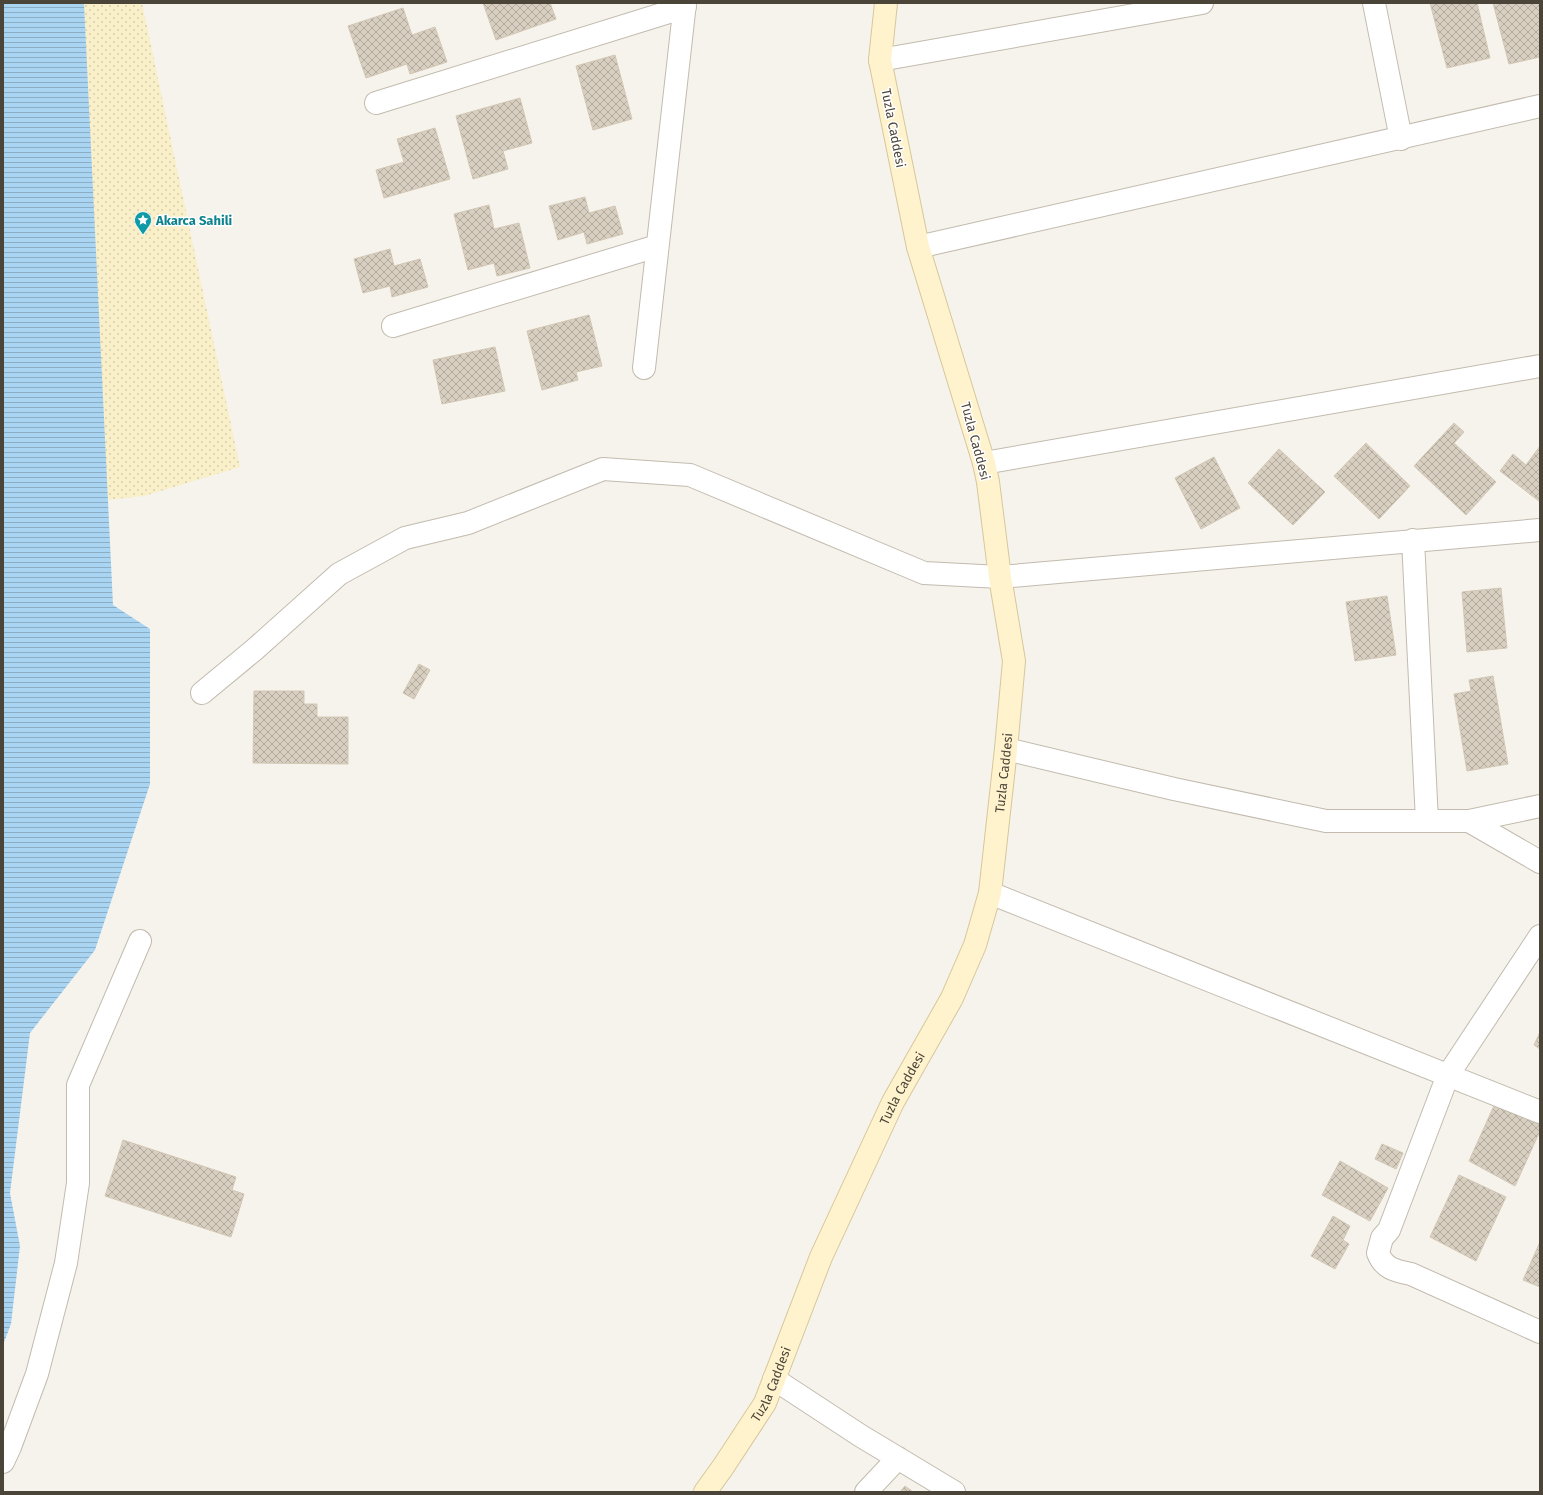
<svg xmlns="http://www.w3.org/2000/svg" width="1543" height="1495" font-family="'Fira Sans',sans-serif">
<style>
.sand{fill:url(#sand-dots)}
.water{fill:url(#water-rules)}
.building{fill:url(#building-cross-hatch);stroke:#d3c7b4}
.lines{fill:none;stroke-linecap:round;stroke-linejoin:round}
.minor-casing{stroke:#c2bbae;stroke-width:24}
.secondary-casing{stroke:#d6c79b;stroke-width:24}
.minor{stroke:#fff;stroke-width:22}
.secondary{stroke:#fff3cd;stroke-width:22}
.labels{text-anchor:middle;stroke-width:3;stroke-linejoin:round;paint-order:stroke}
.street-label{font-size:13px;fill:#4b4439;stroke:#fff}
.culture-label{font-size:13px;font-weight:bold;fill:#0d838f;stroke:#fff;text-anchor:start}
</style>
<defs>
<pattern id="sand-dots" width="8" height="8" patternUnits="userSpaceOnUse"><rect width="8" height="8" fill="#f9efc9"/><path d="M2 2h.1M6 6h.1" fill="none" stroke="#d7cead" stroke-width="1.8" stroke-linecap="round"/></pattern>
<pattern id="water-rules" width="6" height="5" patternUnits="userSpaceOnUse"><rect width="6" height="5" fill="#a9d4f2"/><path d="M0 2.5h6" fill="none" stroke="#8caec5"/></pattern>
<pattern id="building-cross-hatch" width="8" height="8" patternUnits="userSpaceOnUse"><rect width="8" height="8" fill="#d8cfc1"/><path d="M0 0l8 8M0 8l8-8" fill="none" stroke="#b1aa9e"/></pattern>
</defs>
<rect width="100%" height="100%" fill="#f6f3ec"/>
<path class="sand" d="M84 3H142L240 467 144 496 107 500Z"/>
<path class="water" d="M3 3H84L113 605 150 629V784L95 950 30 1033 10 1193 20 1246 11 1324 3 1345Z"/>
<path class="building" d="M483 3H550L556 19 496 40Z
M1430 3H1477L1490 58 1447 68Z
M1493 3H1540V57L1509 64Z
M403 8 412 35 435 27 447 62 410 74 407 64 366 78 348 26Z
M615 55 632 119 593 130 576 66Z
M520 98 532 143 503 151 508 169 473 179 456 116Z
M435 128 450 179 384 198 376 170 404 162 397 139Z
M585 197 589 213 615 206 623 234 587 244 584 232 558 240 549 206Z
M489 205 494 229 519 223 530 268 497 276 494 263 468 270 454 214Z
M390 249 394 266 420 259 428 287 392 297 390 286 363 293 354 259Z
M589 315 602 366 576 372 578 380 542 390 527 331Z
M495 347 505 391 442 404 433 360Z
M1454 423 1464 432 1454 443 1496 482 1466 515 1414 466Z
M1366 443 1410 486 1379 519 1334 476Z
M1540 446V502L1500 471 1513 454 1526 465Z
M1279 449 1325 492 1293 525 1248 483Z
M1214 457 1240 508 1201 529 1175 478Z
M1501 588 1507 648 1467 652 1462 592Z
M1387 596 1396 655 1355 661 1346 602Z
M419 664 430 670 414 699 403 693Z
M1493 676 1508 764 1467 771 1454 694 1471 691 1469 680Z
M254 691H304V704H317V717H348V764L253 763Z
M1540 1032V1049L1534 1045Z
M1497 1099 1540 1119V1131L1515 1186 1469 1161Z
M123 1140 236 1177 232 1190 244 1194 231 1237 105 1196Z
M1382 1144 1403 1153 1396 1169 1375 1159Z
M1340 1161 1388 1188 1370 1221 1322 1195Z
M1459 1175 1506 1197 1476 1261 1430 1237Z
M1333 1216 1350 1226 1343 1240 1349 1244 1335 1269 1311 1256Z
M1540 1242V1287L1523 1280Z
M905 1486 913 1492H900Z"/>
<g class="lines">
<g class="minor-casing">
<path id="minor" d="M1374 3 1401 139
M880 60 1202 3
M376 103 685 7
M918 247 1540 106
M393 326 657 246
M644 368 685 3
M984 463 1540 366
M1413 540 1427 821
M202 693 254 650 339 574 405 538 468 523 603 469 690 475 924 573 1000 577 1540 530
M1006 749 1174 789 1326 821H1469L1540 806
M1469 821 1540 862
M990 893 1540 1112
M1540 936 1448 1075 1389 1230 1382 1238 1378 1253C1384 1269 1396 1271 1411 1274L1540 1332
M774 1379 861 1436 954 1492
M3 1462 10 1447 37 1374 66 1263 78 1183V1085L140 941
M866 1492 898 1458"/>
</g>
<g class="secondary-casing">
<g id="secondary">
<path id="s1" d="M705 1492 723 1467 765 1403 821 1257 893 1102 952 998 975 945 990 893 1006 749 1014 661 1000 577 988 482 984 463 918 247 880 60 886 3"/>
</g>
</g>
<use href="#minor" class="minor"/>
<use href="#secondary" class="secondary"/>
</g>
<defs>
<g id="sight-pin" transform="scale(0.9)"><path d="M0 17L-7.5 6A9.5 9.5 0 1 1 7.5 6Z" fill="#0f9aa8" stroke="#fff"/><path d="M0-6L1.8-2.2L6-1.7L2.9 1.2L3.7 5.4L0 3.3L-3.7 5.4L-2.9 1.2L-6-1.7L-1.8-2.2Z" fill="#fff"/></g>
</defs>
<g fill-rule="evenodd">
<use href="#sight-pin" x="143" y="220"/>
</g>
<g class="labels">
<g class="street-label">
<text transform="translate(894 128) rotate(79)" y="5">Tuzla Caddesi</text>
<text transform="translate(976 441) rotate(75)" y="5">Tuzla Caddesi</text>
<text dy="5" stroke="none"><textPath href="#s1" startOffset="787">Tuzla Caddesi</textPath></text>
<text dy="5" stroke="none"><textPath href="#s1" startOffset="451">Tuzla Caddesi</textPath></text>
<text dy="5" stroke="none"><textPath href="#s1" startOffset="127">Tuzla Caddesi</textPath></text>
</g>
<g class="culture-label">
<text x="156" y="225">Akarca Sahili</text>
</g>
</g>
<rect width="1543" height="1495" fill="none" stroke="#4b4439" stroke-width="8"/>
</svg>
